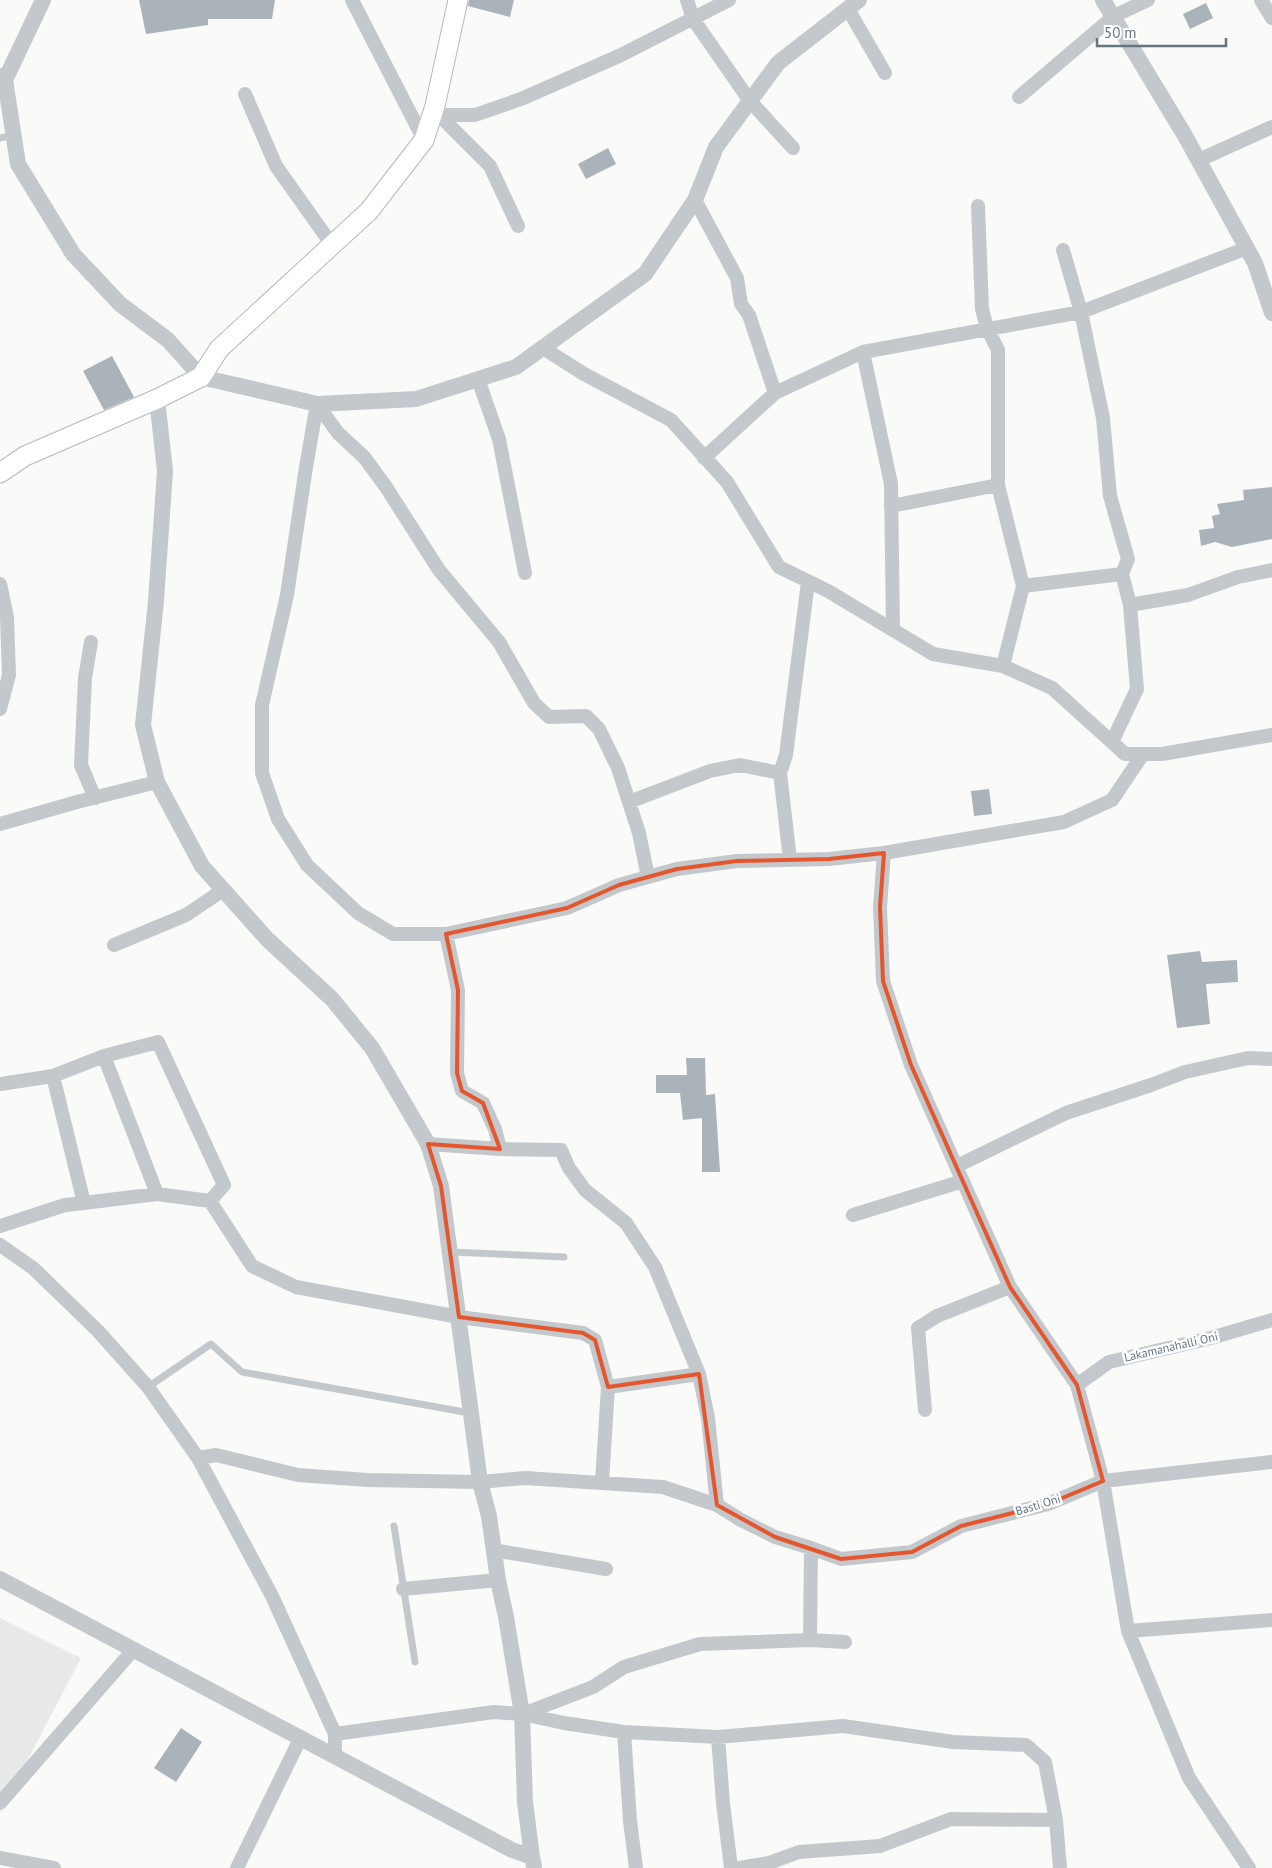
<svg xmlns="http://www.w3.org/2000/svg" width="1272" height="1868" font-family="'PT Sans',sans-serif">
<style>
.built{fill:#e8e9e9}
.building{fill:#aab3b9}
.lines{fill:none;stroke-linecap:round;stroke-linejoin:round}
.secondary-casing{stroke:#b3babf;stroke-width:21}
.service{stroke:#c3c8cc;stroke-width:7}
.minor{stroke:#c3c8cc;stroke-width:14}
.tertiary{stroke:#c3c8cc;stroke-width:16}
.secondary{stroke:#fff;stroke-width:19}
.marked{fill:none;stroke:#e4572e;stroke-width:4;stroke-linejoin:round}
.labels{text-anchor:middle;stroke-width:5;stroke-linejoin:round;paint-order:stroke}
.street-label{font-size:12px;fill:#657683;stroke:#fff}
</style>
<rect width="100%" height="100%" fill="#fafaf8"/>
<path class="built" d="M0 1618 81 1658 0 1813Z"/>
<path class="building" d="M139 0H275L272 19H208V25L146 34Z
M469 0H514L510 17 468 6Z
M1206 3 1213 18 1190 29 1183 14Z
M608 148 616 164 586 179 578 164Z
M112 356 134 397 104 410 83 371Z
M1272 487V539L1232 547 1215 542 1201 546 1199 530 1214 528 1212 516 1220 514 1217 504 1244 500 1243 490Z
M989 789 992 814 974 816 971 791Z
M1200 951 1202 962 1237 960 1238 982 1206 984 1210 1024 1177 1028 1167 955Z
M686 1058H705L706 1095 715 1094 720 1172H702V1118L683 1120 680 1093H656V1075H687Z
M181 1728 202 1742 176 1782 154 1768Z"/>
<g class="lines">
<g class="secondary-casing">
<path id="secondary" d="M0 473 25 456 157 399 201 377 219 349 369 211 424 140 435 106 458 0"/>
</g>
<path class="service" d="M0 138 14 135
M451 1252 564 1257
M148 1387 211 1344 242 1372 470 1413
M394 1526 415 1662"/>
<path class="minor" d="M352 0 424 140
M687 0 693 19 750 101 793 148
M1261 0 1272 18
M848 9 885 73
M245 94 276 166 332 245
M1019 97 1114 16 1148 0
M432 115H475L521 99 619 56 729 0
M440 116 490 166 518 226
M1199 160 1272 127
M695 200 737 278 741 304 749 315 775 393
M978 206 982 309 987 328 998 350V485L1023 586 1003 666
M1063 250 1081 312 1103 418 1110 496 1128 559 1122 574 1130 605 1137 689 1112 742
M543 348 584 374 671 420 727 482 779 567 828 591 933 654 1003 666 1052 688 1125 754H1162L1272 735
M863 352 891 484 893 630
M478 379 499 439 525 573
M317 404 306 467 287 595 262 705V773L278 819 307 865 358 913 393 934H446L567 908 619 885 677 869 737 861 829 859 884 853 1064 822 1112 800 1143 754
M317 404 338 433 364 457 386 487 439 570 499 642 534 703 549 717 586 716 599 729 618 768 639 833 648 877
M704 458 775 393 863 352 1081 312 1247 248
M891 506 998 485
M0 584 7 617 9 675 0 709
M1023 586 1122 574
M1130 605 1188 595 1238 577 1272 570
M91 642 85 678 81 765 95 798
M629 802 710 771 740 765 780 773
M0 824 77 802 157 782
M884 853 880 907 883 981 911 1065 1010 1287 1077 1385 1103 1481 1128 1631 1189 1778 1249 1868
M790 860 780 773 786 755 808 582
M446 934 458 990 457 1073 462 1091 483 1103 495 1129 500 1149
M114 945 186 915 223 890
M104 1056 157 1194
M53 1076 84 1203
M0 1084 53 1076 104 1056 158 1042 224 1185 210 1201
M428 1144 500 1149 561 1150 569 1168 585 1190 626 1223 655 1267 699 1374 708 1418 717 1505
M957 1166 1066 1113 1151 1085 1185 1072 1248 1058 1272 1059
M853 1215 963 1181
M0 1226 65 1205 84 1203 157 1194 210 1201 252 1266 296 1287 459 1317 583 1333 595 1340 608 1387 602 1482
M0 1245 33 1268 98 1331 148 1387 198 1458 272 1596 335 1734V1755
M1077 1385 1109 1362 1211 1338 1272 1320
M608 1387 699 1374
M925 1410 918 1328 937 1316 1010 1287
M198 1458 216 1455 298 1475 367 1480 480 1482 525 1478 663 1487 717 1505 741 1520 775 1537 811 1548 810 1640
M811 1548 841 1559 912 1552 961 1526 1048 1504 1103 1481 1272 1462
M493 1550 606 1569
M403 1589 498 1580
M1128 1631 1272 1620
M523 1714 593 1687 624 1667 700 1644 810 1640 845 1642
M624 1732 718 1737 843 1726 953 1742 1026 1745 1045 1762 1056 1820 1060 1868
M335 1734 494 1712 522 1714 564 1723 624 1732 630 1821 636 1868
M718 1737 723 1803 731 1868
M0 1803 134 1649
M0 1858 54 1868
M237 1868 301 1737
M739 1868 769 1863 799 1852 880 1846 951 1819 1056 1820"/>
<path class="tertiary" d="M1103 0 1184 134 1255 263 1272 313
M0 76 5 80 18 164 73 254 120 304 168 340 201 377 317 404 416 399 516 367 645 274 695 200 716 147 778 63 859 0
M5 80 43 0
M157 399 165 471 156 601 143 725 157 782 202 866 267 939 332 999 372 1048 428 1144 441 1186 480 1482 489 1516 498 1580 506 1617 522 1714 525 1802 532 1857
M0 1579 512 1850 532 1857 534 1866"/>
<use href="#secondary" class="secondary"/>
</g>
<path class="marked" d="M884 853 880 907 883 981 911 1065 1010 1287 1077 1385 1103 1481 1048 1504 961 1526 912 1552 841 1559 775 1537 717 1505 699 1374 608 1387 595 1340 583 1333 459 1317 441 1186 428 1144 500 1149 483 1103 462 1091 457 1073 458 990 446 934 567 908 619 885 677 869 737 861 829 859Z"/>
<g class="labels">
<g class="street-label">
<text transform="translate(1171 1347) rotate(-13)" y="4">Lakamanahalli Oni</text>
<text transform="translate(1038 1505) rotate(-17)" y="4">Basti Oni</text>
</g>
</g>
<path d="M1097 38v8h129v-8" fill="none" stroke="#657683" stroke-width="2.5"/>
<text x="1104" y="38" font-size="15" fill="#657683" stroke="#ffffff" stroke-width="4" paint-order="stroke">50 m</text>
</svg>
